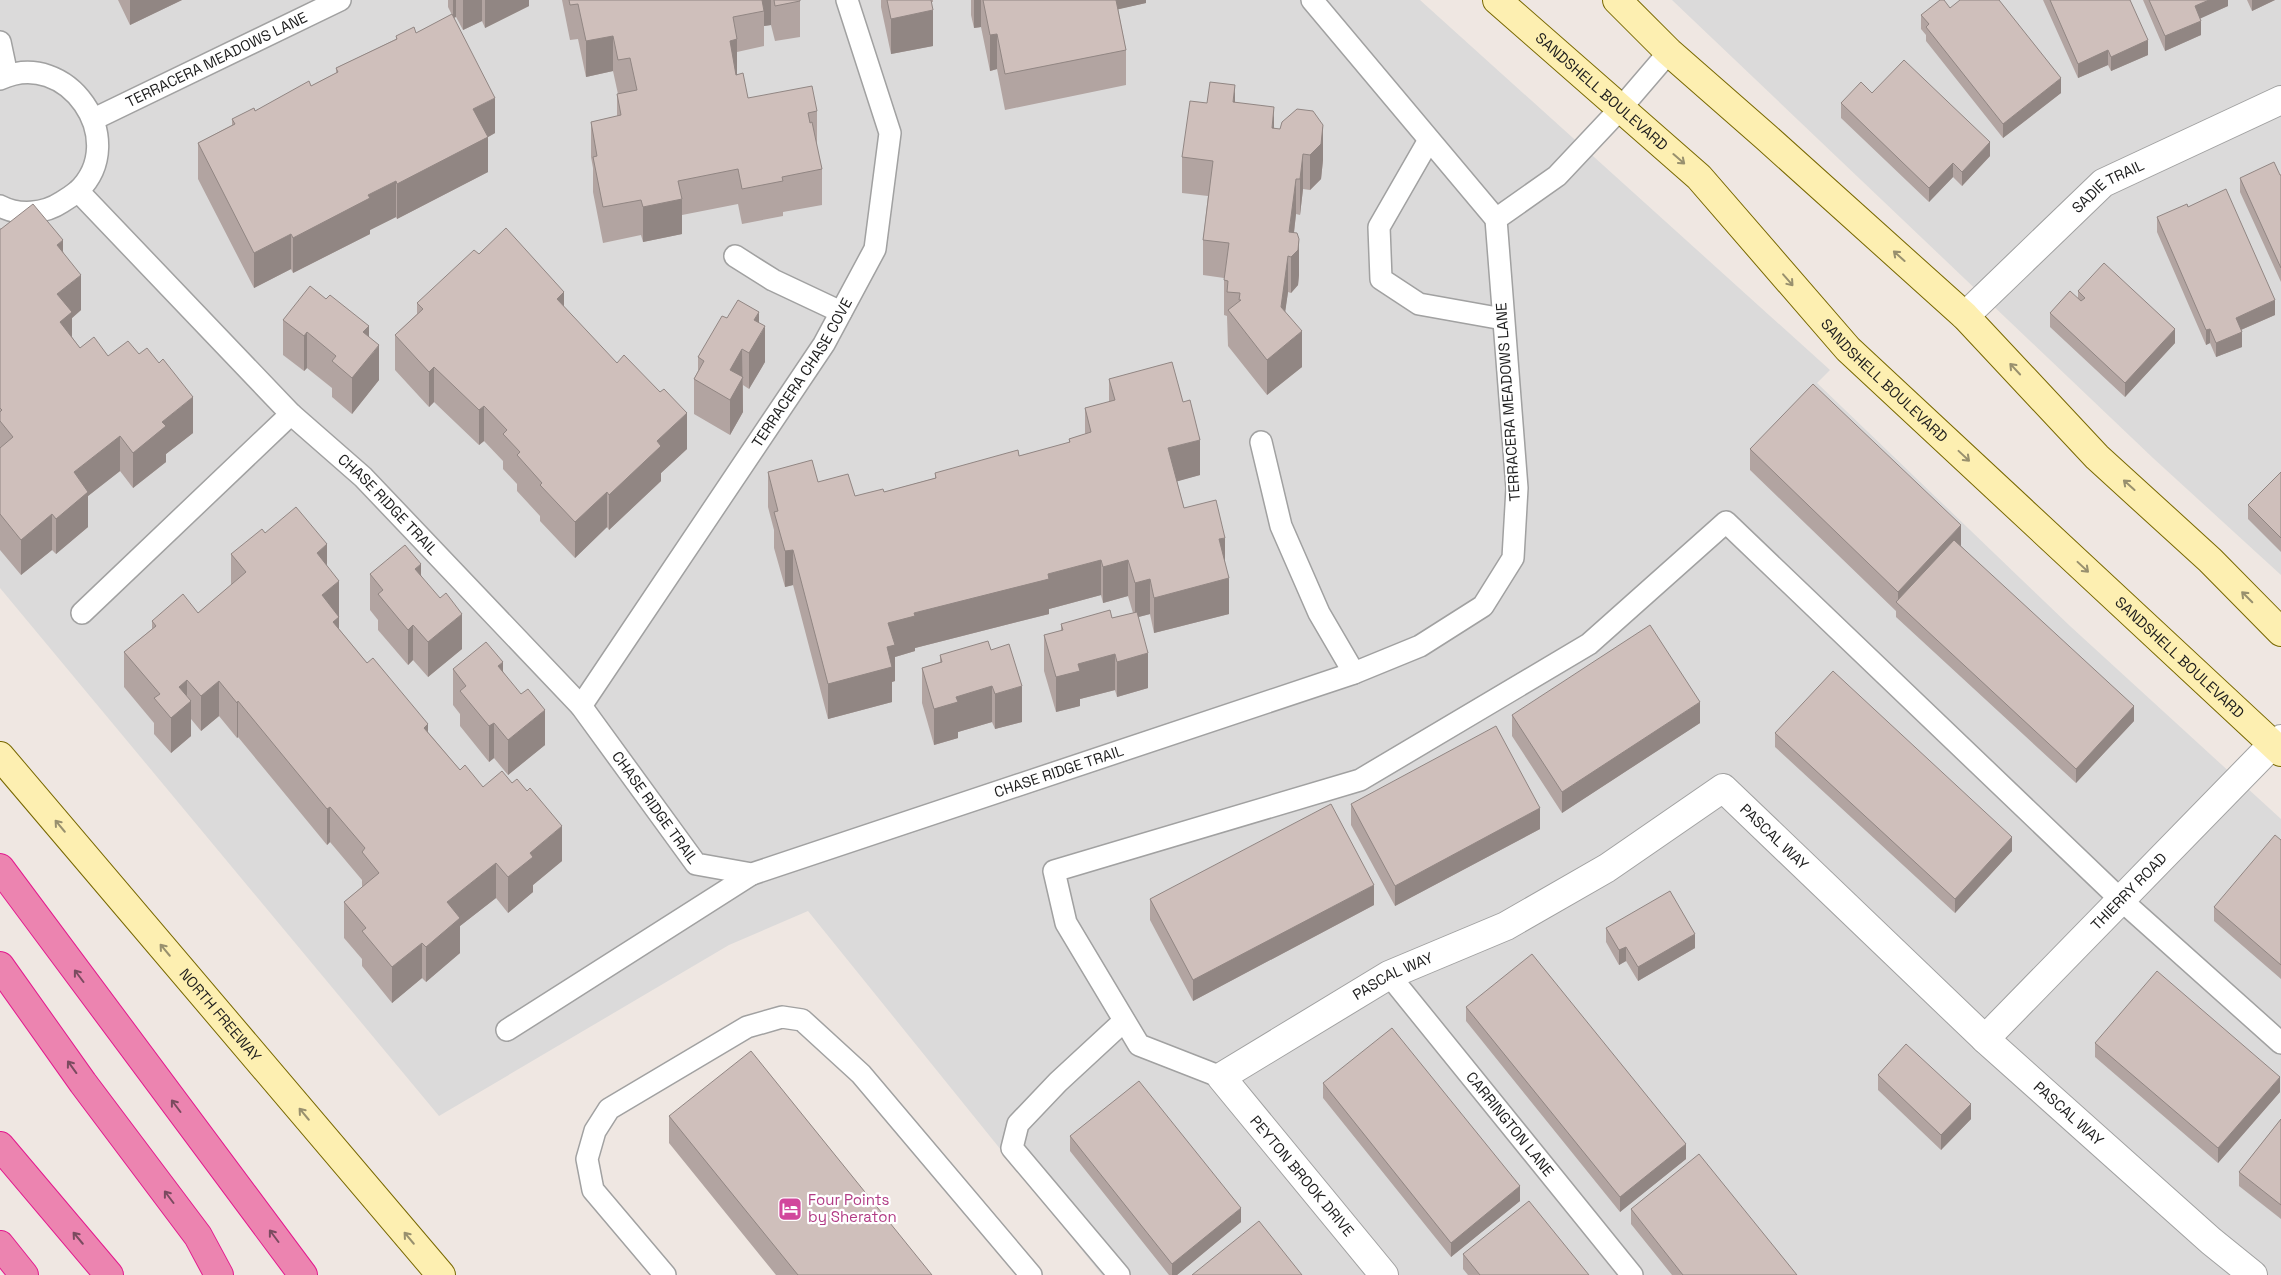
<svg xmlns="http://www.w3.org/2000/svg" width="2281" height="1275" font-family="'Space Grotesk',sans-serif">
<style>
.residential{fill:#dbdada}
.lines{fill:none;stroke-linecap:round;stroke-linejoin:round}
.lane-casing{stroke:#a1a1a1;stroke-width:24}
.street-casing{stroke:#a1a1a1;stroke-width:30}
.secondary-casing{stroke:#786800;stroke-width:30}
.highway-casing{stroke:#e3198e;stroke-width:30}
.lane{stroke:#fff;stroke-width:21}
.street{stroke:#fff;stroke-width:28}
.secondary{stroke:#fdefb1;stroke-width:28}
.highway{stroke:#ec84b0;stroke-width:28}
.wall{fill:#b2a4a1}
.shaded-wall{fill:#918683}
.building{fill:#cfbfbb;stroke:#918683}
.oneway{stroke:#98906e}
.oneway2{stroke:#7a4b5f}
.labels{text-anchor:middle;stroke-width:4.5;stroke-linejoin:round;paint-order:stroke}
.street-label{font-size:15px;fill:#1d1d1d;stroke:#fff}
.hotel-label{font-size:15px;fill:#b23c85;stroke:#fff;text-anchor:start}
</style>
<rect width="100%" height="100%" fill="#efe7e2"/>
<path class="residential" d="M0 0H1420L1830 370 1817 383 2070 626 2281 819V1275H1102L808 911 729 945 439 1116 0 588Z
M1672 0H2281V575L2153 458Z"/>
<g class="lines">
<g class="lane-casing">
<g id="lane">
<path d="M1312 0 1496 219"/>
<path d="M0 42 7 75"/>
<path d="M0 79C67 47 131 140 78 191 73 195 67 199 62 202 44 214 19 216 0 206"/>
<path id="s1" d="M94 119 340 0"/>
<path d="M1429 140 1379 227 1381 279 1419 304 1503 319"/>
<path id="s2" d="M78 191 291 414 363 477 581 706 696 864 752 874 1354 673 1420 646 1483 606 1513 558 1517 488 1496 219 1557 176 1621 108 1669 52"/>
<path d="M735 256 773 280 841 312"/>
<path d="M1261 442 1281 526 1319 613 1354 673"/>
<path d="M82 613 291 414"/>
<path id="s3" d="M581 706 824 344 875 249 890 133 847 0"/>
<path id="s4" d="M1389 975 1632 1275"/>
<path d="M507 1030 752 874"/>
<path d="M1221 1077 1139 1045 1066 923 1054 871 1360 780 1589 644 1726 522 2120 899 2281 1043"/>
<path d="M665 1275 593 1190 587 1159 595 1131 609 1109 747 1027 782 1017 802 1020 861 1074 1031 1275"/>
<path d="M1119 1275 1012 1148 1018 1124 1058 1082 1124 1021"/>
</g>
</g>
<g class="street-casing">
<g id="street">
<path id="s5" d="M1965 316 2103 183 2281 100"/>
<path id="s6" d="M1985 1039 2273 744 2281 739"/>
<path id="s7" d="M1384 1275 1221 1077 1389 975 1506 926 1607 868 1723 788 1985 1039 2211 1241 2253 1275"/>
</g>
</g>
<g class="secondary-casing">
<g id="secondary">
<path id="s8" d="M1497 0 1699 177 1848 349 2281 752"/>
<path d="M1617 0 1669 52 1766 137 1965 316 2097 457 2210 560 2281 632"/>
<path id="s9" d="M0 756 441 1275"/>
</g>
</g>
<g class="highway-casing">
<path id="highway" d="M0 868 303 1275
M0 966 83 1083 198 1236 219 1275
M0 1146 109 1275
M0 1245 24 1275"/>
</g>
<use href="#lane" class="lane"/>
<use href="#street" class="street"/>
<use href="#secondary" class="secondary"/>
<use href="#highway" class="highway"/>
</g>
<path class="wall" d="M118 0H182L130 25Z
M448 0H529V6L485 28 482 21 463 30 456 17 454 18 495 133 488 137V172L397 219 396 217 370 230V234L293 273 291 269 254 288 198 179V143L232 125V119L255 111 311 86 336 73V68L396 39V36L416 33 452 15 448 7Z
M562 0H800V37L775 41 771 25 764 26V46L737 52V74L748 98 817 111V147L822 169V205L783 212V216L742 224 738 204 682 215V234L643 242 641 235 603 243 593 192V168L591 157V122L617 116V94H618L613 71 586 77 578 39 570 40Z
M881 0H933V2H931L933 46 891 54 881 7Z
M971 0H1146V3L1118 9 1126 50V85L1005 110 997 69 990 71 981 27 974 28 971 15Z
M2043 0H2130L2148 55 2111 71 2108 65 2078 78Z
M2143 0H2228V6L2200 18 2201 35 2165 51Z
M2247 0H2275L2252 11Z
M1950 8 2061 93 2003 138 1926 41V35L1921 29V15Z
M1872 93 1990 156 1962 186 1953 177 1929 202 1841 118V103Z
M1235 102 1323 160 1321 179 1310 190 1303 189 1300 215 1296 214 1294 233 1299 275 1298 285 1291 293 1288 292 1285 311 1302 367 1267 395 1228 346 1227 316 1224 315V278L1203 275V240L1208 196 1182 193V157L1207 103Z
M2280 175H2281V282L2240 192V178Z
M2188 207 2275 315 2241 330 2242 347 2216 357 2210 343 2206 345 2157 232V217Z
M0 229 63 251 81 310 72 318V337L80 348 108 356 193 433 166 454V462L133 488 120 471 88 496V527L56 554 52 550 21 575 0 550Z
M479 254 564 307 687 449 661 473V481L609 530 607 527 575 558 540 521V516L517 491V484L503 469V461L484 441 479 445 434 402 429 407 395 370V335L417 314V303Z
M2078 291 2175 343 2125 397 2050 327V313L2078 298Z
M727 318 759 323 765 362 749 389 743 385V412L730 435 694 414V379L698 371V357Z
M283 320 369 336 379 380 352 414 332 397V388L307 368 304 371 283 355Z
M1109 379 1200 475 1177 481 1184 508 1225 562 1229 614 1154 633 1150 614 1138 617 1148 688 1117 697 1115 690 1080 699V706L1056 712 1044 671V635L1061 631V624L1112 618 1133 613 1128 596 1103 603 1101 595 1049 609V614L915 648V651L895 657V681L892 682V702L828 719 793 585 785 587 774 548V530L768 507V472L818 482 855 496 884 492 935 478V473L1019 456 1069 443V439L1085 434V408L1109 402Z
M1750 449 1961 546 2134 721 2076 783 1896 617V611L1750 470Z
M2281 472V552L2248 519V505Z
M265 533 327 566 339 616V629L367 663 428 732 460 770 483 787 562 861 533 885V892L508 913 496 898 460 926V953L426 982 422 978 392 1003 362 966V959L344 938V902L362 887V880L330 842 327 845 238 737 237 738 219 716 201 731 191 719V736L171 753 154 734V723L124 687V652L152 629V621L198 613 231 585V554Z
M370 574 421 575 462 649 428 677 413 660 408 665 378 630V620L370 610Z
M991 650 1022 722 995 729 992 722 958 732V738L934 745 922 703V668L940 662V655Z
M453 669 503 671 545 745 508 775 494 758 489 762 460 726V714L453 705Z
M1512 715 1700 723 1562 813 1512 736Z
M1775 733 2012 851 1955 913 1775 747Z
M1351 804 1540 829 1395 906 1351 825Z
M2281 840V979L2214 921V907Z
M1150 899 1374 905 1193 1001 1150 920Z
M1606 928 1695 948 1638 981 1626 961 1619 965 1606 942Z
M1466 1007 1686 1159 1620 1212 1466 1021Z
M2095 1043 2280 1092 2218 1163 2095 1057Z
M1878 1075 1971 1119 1941 1150 1878 1090Z
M1323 1083 1520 1201 1451 1257 1323 1098Z
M669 1116 932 1275H776L669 1143Z
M2281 1119V1219L2239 1186V1172Z
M1070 1136 1241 1222 1177 1275H1169L1070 1151Z
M1631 1209 1797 1275H1672L1631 1224Z
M1463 1254 1589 1275H1468L1463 1269Z"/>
<path class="shaded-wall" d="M130 0H182L130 25Z
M453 0H456V17L453 18Z
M463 0H482V21L463 30Z
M485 0H529V6L485 28Z
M761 0H771V25L764 26V11Z
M974 0H981V27L974 28Z
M1111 0H1146V3L1111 11Z
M2209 0H2228V6L2195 21V6Z
M2252 0H2275L2252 11Z
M933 10V46L891 54V19Z
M2201 21V35L2165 51V36Z
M997 34V69L990 71V35Z
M613 36V71L586 77V41Z
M737 39V75L730 76V41Z
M2148 40V55L2111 71V57Z
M2108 50V65L2078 78V64Z
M2061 78V93L2003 138V124Z
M1235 85V121L1233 102Z
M495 98V133L488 137V172L397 219V184L473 109Z
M1274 107V143L1272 128Z
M1323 125V160L1321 179 1310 190V155Z
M1990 142V156L1962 186V172Z
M1303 154V189L1300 215V179Z
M1953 163V177L1929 202V188Z
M1296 179V214L1291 257 1289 232Z
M396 181V217L370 230V234L293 273V238L368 195Z
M682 199V234L643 242V207Z
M291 234V269L254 288V253Z
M1299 239V275L1298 285 1291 293V257Z
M63 240V276L57 245Z
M1288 256V292L1281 342V307Z
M81 275V310L72 318V348L60 357 57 294Z
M564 292V328L557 299Z
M2275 300V315L2236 332V318Z
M759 312V337L765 326V362L749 389V353L754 320Z
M369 326V358L379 345V380L352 414V378L363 332Z
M2175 329V343L2125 397V383Z
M2210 329V343L2206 345V330Z
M1302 331V367L1267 395V360Z
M307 332V368L304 371V336Z
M2242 332V347L2216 357V343Z
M742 349 743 412 730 435V370Z
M434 367V402L429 407V372Z
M193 397V433L166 454V462L133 488V453L162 422Z
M484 406V441L479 445V410Z
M687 413V449L661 473V481L609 530V495L657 441Z
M120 436V471L88 496V527L56 554V519L74 472Z
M1200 440V475L1168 484V448Z
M607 492V527L575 558V522Z
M52 514V550L21 575V540Z
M1961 525V546L1902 608 1898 604V592Z
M1225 538V573L1219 539Z
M327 544V579L317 553Z
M793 550V585L785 587V551Z
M1101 560V595L1049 609V614L915 648V651L895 657V681L892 682V702L828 719V684L887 647 888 623 914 613 1048 574Z
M1128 560V596L1103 603V567Z
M421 564V599L415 569Z
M1229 578V614L1154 633V598Z
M1150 579V614L1135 618V583Z
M339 581V652L322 595Z
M462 614V649L428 677V642Z
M413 625V660L408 665V630Z
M1148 653V688L1117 697V662Z
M1115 654V690L1080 699V706L1056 712V677L1078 664Z
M503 662V698L498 666Z
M187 680V704L191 701V736L171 753V718L179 687Z
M219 681V716L201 731V696Z
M992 686V722L958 732V738L934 745V709L956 697Z
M1022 686V722L995 729V694Z
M238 701V737L237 738V703Z
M1700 702V723L1562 813V792Z
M2134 706V721L2076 783V769Z
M545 710V745L508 775V740Z
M494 723V758L489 762V726Z
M428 724V760L424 728Z
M330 807V842L327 845V809Z
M1540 808V829L1395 906V886Z
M562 826V861L533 885V892L508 913V877L530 853Z
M2012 837V851L1955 913V899Z
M496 863V898L460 926V953L426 982V947L447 902Z
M1374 885V905L1193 1001V980Z
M1695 934V948L1638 981V967Z
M422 943V978L392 1003V967Z
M1626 947V961L1619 965V950Z
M2280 1077V1092L2218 1163V1148Z
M1971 1104V1119L1941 1150V1135Z
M1686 1144V1159L1620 1212V1197Z
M1520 1186V1201L1451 1257V1243Z
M1241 1208V1222L1177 1275H1172V1264Z"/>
<path class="building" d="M569 0H762L764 11 733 17 737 39 730 41 736 75 743 73 748 98 812 86 817 111 808 113 810 123 812 122 822 169 782 177 783 181 742 189 738 169 678 181 682 199 643 207 641 200 603 207 593 157 597 156 591 122 621 115 617 94 637 90 630 58 618 60 613 36 586 41 578 4 570 5Z
M774 0H800V1L775 6Z
M887 0H931L933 10 891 19Z
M983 0H1116L1126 50 1005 74 997 34 990 35Z
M1940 0H1944L1950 8 1960 0H1999L2061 78 2003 124 1926 27 1929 24 1921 15Z
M2050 0H2130L2148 40 2111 57 2108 50 2078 64Z
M2149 0H2209L2195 6 2201 21 2165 36Z
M452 14 495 98 473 109 488 137 397 184 396 181 368 195 370 198 293 238 291 234 254 253 198 143 235 124 232 119 254 108 255 111 309 81 311 86 338 72 336 68 397 39 396 36 414 27 416 33Z
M1904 60 1990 142 1962 172 1953 163 1929 188 1841 103 1861 82 1872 93Z
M1210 82 1235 85 1233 102 1274 107 1272 128 1280 129 1282 122 1297 109 1313 111 1323 125 1321 144 1310 155 1303 154 1300 179H1296L1289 232 1297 233 1299 239 1298 250 1291 257 1288 256 1281 307 1302 331 1267 360 1228 310 1241 300H1239L1240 293 1227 292 1228 281 1224 280 1229 243 1203 240 1213 161 1182 157 1190 101 1207 103Z
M2274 162 2280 175H2281V268L2240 178Z
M2226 189 2275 300 2236 318 2242 332 2216 343 2210 329 2206 330 2157 217 2187 204 2188 207Z
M33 204 63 240 57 245 81 275 57 294 72 312 60 322 80 348 94 337 108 356 128 341 139 354 147 348 159 363 163 359 193 397 162 422 166 426 133 453 120 436 74 472 88 492 56 519 52 514 21 540 0 514V448L13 437 0 421V412L2 410 0 408V229H1Z
M506 228 564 292 557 299 617 363 624 355 660 392 664 389 687 413 657 441 661 446 609 495 607 492 575 522 540 485 542 483 517 455 520 452 503 434 507 430 484 406 479 410 434 367 429 372 395 335 423 309 417 303 474 250 479 254Z
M2104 263 2175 329 2125 383 2050 313 2070 291 2081 301 2085 298 2078 291Z
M310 286 326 299 330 295 369 326 363 332 379 345 352 378 332 361 336 356 307 332 304 336 283 320Z
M738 300 759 312 754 320 765 326 749 353 742 349 730 370 743 377 730 400 694 379 704 361 698 357 722 316 727 318Z
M1172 362 1183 402 1190 400 1200 440 1168 448 1184 508 1216 500 1225 538 1219 539 1229 578 1154 598 1150 579 1135 583 1128 560 1103 567 1101 560 1048 574 1049 579 914 613 915 616 888 623 895 645 887 647 892 667 828 684 793 550 785 551 774 512 778 511 768 472 812 460 818 482 848 474 855 496 883 489 884 492 936 478 935 473 1018 450 1019 456 1070 442 1069 439 1091 432 1085 408 1115 400 1109 379Z
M1813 384 1961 525 1898 592 1750 449Z
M2281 472V538L2248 505Z
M296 507 327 544 317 553 339 581 322 595 339 617 333 622 367 663 373 658 428 724 424 728 460 770 465 765 483 787 502 771 512 783 517 779 527 791 530 788 562 826 530 853 533 857 508 877 496 863 447 902 460 918 426 947 422 943 392 967 362 931 366 928 344 902 379 873 362 852 365 848 330 807 327 809 238 701 237 703 219 681 201 696 187 680 179 687 191 701 171 718 154 698 160 694 124 652 156 626 152 621 183 594 198 613 246 572 231 554 262 529 265 533Z
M1954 540 2134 706 2076 769 1896 602Z
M405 545 421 564 415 569 440 598 446 593 462 614 428 642 413 625 408 630 378 594 383 590 370 574Z
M1110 610 1112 618 1137 612 1148 653 1117 662 1115 654 1078 664 1080 671 1056 677 1044 635 1063 630 1061 624Z
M1650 625 1700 702 1562 792 1512 715Z
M988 641 991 650 1009 644 1022 686 995 694 992 686 956 697 958 702 934 709 922 668 942 662 940 655Z
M486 642 503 662 498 666 521 694 528 689 545 710 508 740 494 723 489 726 460 691 466 686 453 669Z
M1833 671 2012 837 1955 899 1775 733Z
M1496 726 1540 808 1395 886 1351 804Z
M1331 804 1374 885 1193 980 1150 899Z
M2275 835 2281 840V965L2214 907Z
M1670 891 1695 934 1638 967 1626 947 1619 950 1606 928Z
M1532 954 1686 1144 1620 1197 1466 1007Z
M2157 971 2280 1077 2218 1148 2095 1043Z
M1392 1028 1520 1186 1451 1243 1323 1083Z
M1906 1044 1971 1104 1941 1135 1878 1075Z
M751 1051 932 1275H798L669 1116Z
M1139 1081 1241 1208 1172 1264 1070 1136Z
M2281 1119V1205L2239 1172Z
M1699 1154 1797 1275H1683L1631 1209Z
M1529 1201 1589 1275H1480L1463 1254Z
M1259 1221 1302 1275H1192Z"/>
<defs><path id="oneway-shaft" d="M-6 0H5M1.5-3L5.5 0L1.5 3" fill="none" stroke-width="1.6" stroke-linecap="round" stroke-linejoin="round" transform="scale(1.25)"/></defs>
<g class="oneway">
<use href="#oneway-shaft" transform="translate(1679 159) rotate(41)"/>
<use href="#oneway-shaft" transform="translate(1899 256) rotate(-138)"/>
<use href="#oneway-shaft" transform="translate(1788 280) rotate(49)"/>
<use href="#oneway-shaft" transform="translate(2015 369) rotate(-133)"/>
<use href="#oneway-shaft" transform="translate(1964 456) rotate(43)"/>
<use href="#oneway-shaft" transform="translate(2129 485) rotate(-138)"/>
<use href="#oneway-shaft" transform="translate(2083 567) rotate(43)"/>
<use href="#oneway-shaft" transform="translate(2247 597) rotate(-135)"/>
<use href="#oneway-shaft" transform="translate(60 826) rotate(-130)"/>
<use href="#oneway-shaft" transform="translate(165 950) rotate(-130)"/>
<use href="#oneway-shaft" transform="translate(304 1114) rotate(-130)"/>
<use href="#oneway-shaft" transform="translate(409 1238) rotate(-130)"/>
</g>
<g class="oneway2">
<use href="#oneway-shaft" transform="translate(79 976) rotate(-127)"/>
<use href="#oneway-shaft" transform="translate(72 1067) rotate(-126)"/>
<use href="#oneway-shaft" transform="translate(176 1106) rotate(-127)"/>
<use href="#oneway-shaft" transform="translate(169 1197) rotate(-127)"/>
<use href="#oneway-shaft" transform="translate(274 1236) rotate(-127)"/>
<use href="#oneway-shaft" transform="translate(78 1238) rotate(-130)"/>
</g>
<defs>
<g id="hotel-square" transform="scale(1.25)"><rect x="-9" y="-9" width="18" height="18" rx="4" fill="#d1479c" stroke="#fff"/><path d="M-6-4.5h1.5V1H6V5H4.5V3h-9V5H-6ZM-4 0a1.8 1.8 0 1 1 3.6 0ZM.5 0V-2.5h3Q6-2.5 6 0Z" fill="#fff"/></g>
</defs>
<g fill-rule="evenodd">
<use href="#hotel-square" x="790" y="1209"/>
</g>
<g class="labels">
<g class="street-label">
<text dy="5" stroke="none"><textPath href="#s1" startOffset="136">TERRACERA MEADOWS LANE</textPath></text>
<text dy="5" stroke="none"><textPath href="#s8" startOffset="139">SANDSHELL BOULEVARD</textPath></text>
<text dy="5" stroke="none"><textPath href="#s5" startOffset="194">SADIE TRAIL</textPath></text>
<text dy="5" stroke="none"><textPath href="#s3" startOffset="400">TERRACERA CHASE COVE</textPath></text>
<text dy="5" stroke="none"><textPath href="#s8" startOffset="544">SANDSHELL BOULEVARD</textPath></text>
<text transform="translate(1508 402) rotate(-94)" y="5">TERRACERA MEADOWS LANE</text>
<text dy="5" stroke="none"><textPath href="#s2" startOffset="441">CHASE RIDGE TRAIL</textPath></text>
<text dy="5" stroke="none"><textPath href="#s8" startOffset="949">SANDSHELL BOULEVARD</textPath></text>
<text dy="5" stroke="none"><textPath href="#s2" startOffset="1296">CHASE RIDGE TRAIL</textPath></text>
<text dy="5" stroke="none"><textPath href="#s2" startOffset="846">CHASE RIDGE TRAIL</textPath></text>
<text dy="5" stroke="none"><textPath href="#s7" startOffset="908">PASCAL WAY</textPath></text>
<text dy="5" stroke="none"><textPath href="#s6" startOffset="206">THIERRY ROAD</textPath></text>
<text dy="5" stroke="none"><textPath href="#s7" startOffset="456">PASCAL WAY</textPath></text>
<text dy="5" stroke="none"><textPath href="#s9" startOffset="340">NORTH FREEWAY</textPath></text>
<text dy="5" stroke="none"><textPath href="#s7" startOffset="1312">PASCAL WAY</textPath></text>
<text dy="5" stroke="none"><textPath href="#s4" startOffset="192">CARRINGTON LANE</textPath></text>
<text transform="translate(1302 1176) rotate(50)" y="5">PEYTON BROOK DRIVE</text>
</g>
<g class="hotel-label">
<text x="808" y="1205">Four Points<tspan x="808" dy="17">by Sheraton</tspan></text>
</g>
</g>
</svg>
